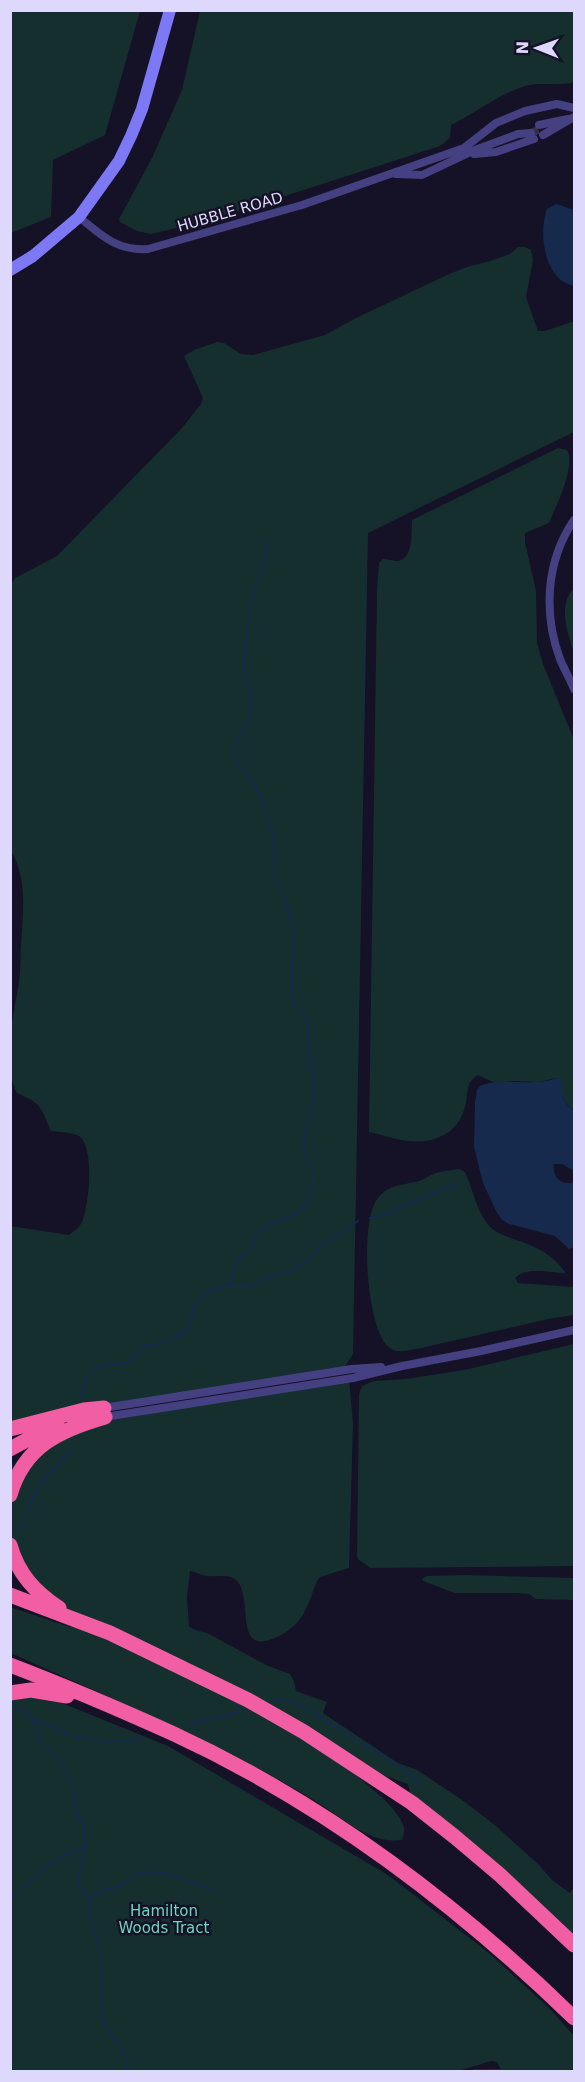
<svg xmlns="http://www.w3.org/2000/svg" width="585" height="2082" font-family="'DejaVu Sans',sans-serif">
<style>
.green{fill:#152f2f}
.water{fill:#152a4c}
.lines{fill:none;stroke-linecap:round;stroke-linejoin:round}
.stream{stroke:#152a4c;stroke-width:2}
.minor-tunnel{stroke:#332f46;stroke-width:8;stroke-dasharray:8 4;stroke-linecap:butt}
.minor{stroke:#444081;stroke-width:8}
.secondary{stroke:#7d78f4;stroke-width:12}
.motorway{stroke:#f25ea3;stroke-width:15}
.labels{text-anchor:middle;stroke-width:5;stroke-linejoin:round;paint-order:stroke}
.street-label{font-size:15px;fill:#ded9fc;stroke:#151126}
.park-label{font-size:15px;fill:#6ad7bd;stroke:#151126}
</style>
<rect width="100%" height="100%" fill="#151126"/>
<path class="green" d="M11 10 140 11 105 135 53 160 51 217 11 233Z
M200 11H574V82C558 87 538 81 522 87 496 96 476 113 451 125L450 138 440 146 223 216 168 230 151 234 137 231 120 222 119 219 152 158 182 90Z
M518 247H525L531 250 533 260 526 297 538 331H545L574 321V432L368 533 353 1354 342 1371 11 1427 10 1226 69 1235C74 1231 80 1227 82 1222 89 1206 95 1147 79 1136 72 1132 59 1132 51 1131 40 1106 42 1104 17 1093 3 1068 12 1021 17 994 21 977 20 961 21 944 23 913 28 877 10 850L12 583 15 578 57 556 182 428 201 404 203 398 184 356 194 350 217 342 224 343 241 354 253 355 325 335 356 318 449 274 467 267 487 262 510 254Z
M558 448 567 450C576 467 556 506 549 523L525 533V542L536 591 537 643 543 664 574 740V1111C566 1104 559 1096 562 1085L556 1078 540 1082 514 1081 495 1083 478 1075C466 1082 468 1091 466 1103 463 1115 459 1124 450 1131 423 1150 398 1139 369 1132L377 590 379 563 383 559C388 559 393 561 398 561 414 558 411 532 412 520Z
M574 589V653C568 634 557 604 574 589Z
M459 1169 465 1172C474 1191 477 1217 494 1230 499 1234 506 1236 511 1238 534 1246 551 1252 566 1273 550 1273 527 1266 515 1278L518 1283 574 1287V1315L553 1318 417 1349C409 1350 397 1354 390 1348 366 1332 359 1220 378 1198 389 1184 404 1185 419 1181 425 1179 430 1175 436 1173 443 1171 451 1170 459 1169Z
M574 1344V1566L370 1568 359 1560 357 1556 359 1394 362 1386 374 1381 406 1379 464 1370Z
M349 1379 353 1423 349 1568 320 1577 317 1581C307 1606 305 1623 279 1636 233 1659 253 1602 238 1582 231 1573 217 1577 207 1576 201 1575 196 1572 190 1571L187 1597 189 1626 193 1629 209 1634 266 1665 290 1674 294 1681 296 1691 327 1702 323 1713 398 1763 417 1770 465 1802 496 1826 539 1865 552 1880 570 1893 574 1887V1945L412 1803 408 1784 362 1768 341 1764C358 1777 398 1806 404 1827 405 1831 403 1836 402 1840 368 1844 345 1819 317 1802 220 1743 114 1700 11 1653L10 1607 67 1626 107 1633 59 1608 13 1558V1572L11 1577V1461L17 1474 74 1427Z
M465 1575 574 1578V1600L536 1599 529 1594 516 1593H455L423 1581 422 1579 427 1576Z
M16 1696 52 1699 168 1746 388 1875 489 1953 549 2008 574 2036V2071H473V2069H501L497 2062 491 2061 455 2072H11L10 1698Z"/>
<path class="water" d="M556 204 574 210V286C544 280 538 233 547 209Z
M556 1078 561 1080C564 1096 559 1098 574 1111V1171L562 1164H554C552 1177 561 1186 574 1182V1247L569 1249 555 1236 509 1224 502 1220 496 1211 483 1183 474 1147 475 1102 477 1090 480 1086C503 1076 532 1088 556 1078Z"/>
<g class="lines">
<path class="stream" d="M370 1218 384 1215 419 1199 460 1183
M227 1287 230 1281 236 1262 251 1248C254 1223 287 1223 303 1208 309 1201 315 1182 312 1173 310 1163 303 1158 304 1147 304 1128 313 1111 314 1093 315 1077 311 1062 308 1047 307 1041 309 1035 309 1029 308 1016 296 1009 292 997L294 930 286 902 273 873 274 849 273 835 262 800 255 786 234 758V749L251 712 250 689 245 678 244 670 251 598 262 570 269 542
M81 1399C85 1379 88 1365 113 1364 119 1364 126 1364 131 1360 136 1356 140 1350 144 1346L169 1342 179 1336 189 1327 194 1306 203 1296 212 1290 227 1287H249L269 1277 291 1272 310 1258 330 1237 338 1236 358 1221
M20 1530 36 1491 44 1479 73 1448
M275 1699C300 1698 325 1720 345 1733 372 1749 398 1764 423 1784
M10 1702 32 1718 68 1734 105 1742 134 1740 142 1737
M32 1718 39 1740 61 1763 73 1786 76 1812 83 1823 86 1844 77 1883 90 1897 89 1911 101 1956 102 2019 125 2056 129 2072
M187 1724 225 1717 242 1710
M90 1897 122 1884 137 1874 158 1872 172 1875 216 1891
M10 1901C31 1880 55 1853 85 1848"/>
<path class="minor-tunnel" d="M531 133 541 129"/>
<path class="minor" d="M539 125 568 119
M543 135 574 117
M474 154 496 152 534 139
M396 174 422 175 475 150 518 134 531 133
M79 217C102 236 117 251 148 249L302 205 464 148 496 123 525 111 557 104 574 108
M574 520C546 561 543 613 560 659 564 669 570 679 574 689
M104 1408 352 1369 381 1367
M105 1417 353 1378 402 1366 481 1351 574 1330"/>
<path class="secondary" d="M10 270 33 256 79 217 119 161 131 136 142 109 170 10"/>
<path class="motorway" d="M10 1429 84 1410 104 1408
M10 1449 34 1436 58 1427
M10 1495C24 1446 60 1430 105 1417
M10 1545C18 1574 35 1592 59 1608
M10 1595 110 1633 248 1700 304 1732 412 1803 455 1837 500 1875 574 1945
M10 1665C65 1686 121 1710 174 1734 323 1803 457 1904 574 2018
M10 1693 31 1690 67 1696"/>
</g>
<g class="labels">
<g class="street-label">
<text transform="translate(230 212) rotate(-16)" y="5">HUBBLE ROAD</text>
</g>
<g class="park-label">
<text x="164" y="1916">Hamilton<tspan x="164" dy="17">Woods Tract</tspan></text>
</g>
</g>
<rect width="585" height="2082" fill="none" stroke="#ded9fc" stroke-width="24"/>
<g transform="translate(537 48) rotate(271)" stroke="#151126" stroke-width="4.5" paint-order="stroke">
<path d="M0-4.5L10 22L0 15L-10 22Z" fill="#ded9fc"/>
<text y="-9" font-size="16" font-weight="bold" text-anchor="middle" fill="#ded9fc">N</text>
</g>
</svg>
